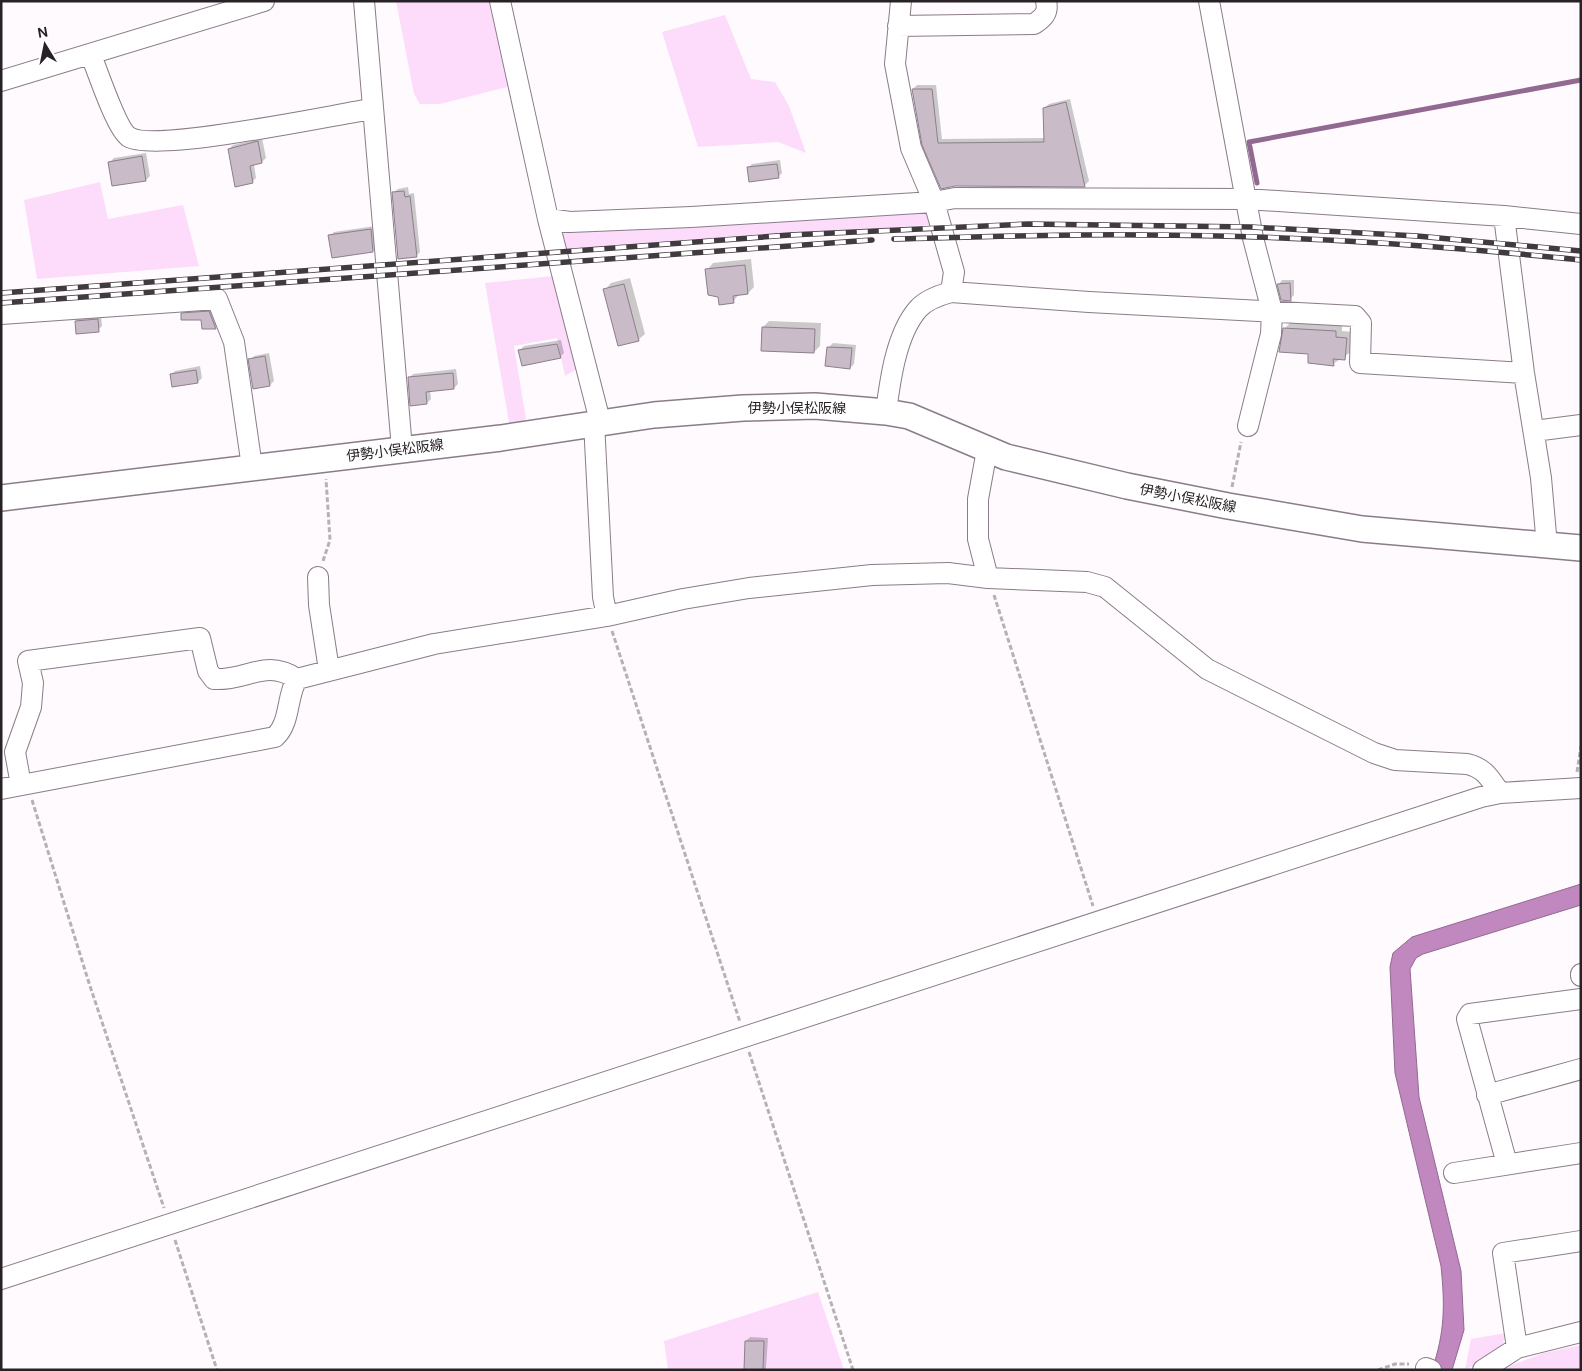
<svg xmlns="http://www.w3.org/2000/svg" width="1582" height="1371" font-family="'DM Sans','Noto Sans JP',sans-serif">
<style>
.green{fill:#fcdcfa}
.water{fill:#c088be;stroke:#926991}
.shadow{fill:#0003}
.lines{fill:none;stroke-linecap:round;stroke-linejoin:round}
.stream{stroke:#926991;stroke-width:5}
.building{fill:#cabbc9;stroke:#8c7e8c}
.minor-casing{stroke:#8a7c89;stroke-width:22}
.major-casing{stroke:#8a7c89;stroke-width:28}
.path{stroke:#b6b1b5;stroke-width:3;stroke-dasharray:5 2.5;stroke-linecap:butt}
.minor{stroke:#fff;stroke-width:20}
.major{stroke:#fff;stroke-width:25}
.rail-casing{stroke:#413b40;stroke-width:5.5}
.rail{stroke:#fff;stroke-width:4;stroke-dasharray:11;stroke-linecap:butt}
.labels{text-anchor:middle;stroke-width:4;stroke-linejoin:round;paint-order:stroke}
.street-label{font-size:14px;fill:#282227;stroke:#fff}
</style>
<rect width="100%" height="100%" fill="#fefafd"/>
<path class="green" d="M396 1H491L511 86 440 104H420L414 94Z
M725 15 751 79 775 82 789 106 806 153 778 142 698 147 662 32Z
M100 182 108 219 183 205 199 266 37 279 24 200Z
M921 212H927L932 225C832 231 732 235 633 245 616 246 575 255 561 246L560 235 564 233 884 216Z
M553 276 580 367 565 376 557 338 514 346 526 419 510 428 485 283Z
M818 1292 844 1370H668L664 1341Z
M1506 1333 1501 1351 1465 1370 1471 1339Z
M1581 1345V1370H1499L1544 1353Z"/>
<path class="water" d="M1581 884V905L1423 954 1416 958 1410 969 1419 1097 1461 1271 1464 1330 1452 1370H1432C1445 1332 1445 1305 1441 1266L1395 1073 1390 967 1393 953 1412 937Z"/>
<path class="shadow" d="M917 85H936L942 139 1045 138 1044 108 1049 104 1070 99 1089 181 1085 185H955L913 89Z
M262 138 266 158 262 162 254 164 256 178 252 182 229 149 233 145Z
M146 153 150 176 146 180 110 162 114 158Z
M780 160 782 173 778 177 748 168 752 164Z
M408 187 409 194 414 193 420 252 416 256 393 193 398 189Z
M375 226 377 247 373 251 330 236 334 232Z
M751 259 754 287 748 293 739 294 733 302 719 296 707 270 713 263Z
M630 278 645 334 638 340 605 290 611 283Z
M1282 280H1294V295L1290 299 1279 284Z
M213 308 219 323 215 327 203 328 202 319 183 314 187 310Z
M101 316 102 326 98 330 76 321 80 317Z
M769 321 821 323 820 346 814 352 763 327Z
M1291 322 1342 325V331L1353 332 1351 352 1333 364 1309 353 1284 329Z
M561 340 564 353 560 357 520 350 524 346Z
M833 343 856 345 854 364 850 368 829 347Z
M269 353 274 381 270 385 250 360 254 356Z
M200 366 202 378 198 382 173 386 171 375 175 371Z
M456 369 458 384 454 388 430 390 431 399 427 403 409 378 413 374Z
M750 1337 768 1338 766 1368 764 1370H745L746 1341Z"/>
<g class="lines">
<path class="stream" d="M1257 183 1249 142 1581 80"/>
</g>
<path class="building" d="M912 89H932L938 143 1044 142 1043 108 1066 102 1085 187 955 186 941 189 922 145Z
M258 141 262 163 250 166 253 183 235 187 228 149Z
M142 156 146 181 112 186 108 162Z
M777 164 779 178 749 182 747 167Z
M404 191 405 197 410 196 417 257 398 259 392 192Z
M371 229 373 252 332 258 328 235Z
M745 265 748 294 733 296 734 303 719 305 718 297 708 295 705 269Z
M1290 283 1291 301 1281 300 1277 284Z
M624 284 639 341 618 346 603 289Z
M209 311 216 329H202L201 320H181V313Z
M98 319 99 332 76 334 75 321Z
M762 327 815 329 814 353 761 351Z
M1283 328 1336 331V337L1347 338 1345 360 1333 359 1334 366 1308 363V354L1279 352Z
M557 344 561 358 522 366 518 350Z
M827 347 852 348 850 369 825 366Z
M265 356 270 386 253 389 248 359Z
M196 370 198 383 172 387 170 374Z
M453 373 454 389 426 392 427 404 410 406 408 377Z
M745 1341H764L763 1370H744Z"/>
<g class="lines">
<g class="minor-casing">
<path id="minor" d="M364 1 402 449
M500 1 548 219 600 421
M1209 1 1253 238 1272 311 1271 334 1248 426
M898 26 1034 24C1043 18 1049 13 1046 1
M91 55C97 70 117 130 129 137 155 153 332 115 372 109
M1 81 264 1
M1504 216 1524 373 1541 478 1547 546
M548 219 570 222 691 217 934 202 955 198 1246 199 1504 216 1581 224
M951 292 1089 302 1355 316 1361 323 1360 363 1524 373
M1 314 217 299 234 342 252 467
M886 412C890 381 896 334 918 309 926 300 940 295 951 292L954 272 934 202 911 148 895 64 901 1
M594 422 603 597 607 616
M1534 431 1581 425
M987 450 978 499V539L988 578
M318 577 319 605 329 670
M21 785 15 752 31 707 33 683 28 661 200 638 208 671 214 679C247 681 265 658 297 679
M1 789 275 737C291 722 286 697 297 679L434 644 607 616 683 599 749 588 872 575 948 573 988 578 1087 582 1105 587 1207 669 1374 753 1395 760 1467 764C1485 768 1490 779 1500 793
M1581 974V976
M1487 1095 1581 1069
M1507 1164 1467 1019 1470 1014 1581 999
M1454 1173 1581 1153
M1 1279 1481 797 1500 793 1581 788
M1517 1348 1503 1253 1581 1241
M1426 1368 1431 1370
M1483 1370 1517 1348 1581 1332"/>
</g>
<g class="major-casing">
<path id="major" d="M1 498 501 438 654 415 743 408 815 406 886 412 909 416 1006 457 1127 486 1228 506 1362 529 1581 548"/>
</g>
<path class="path" d="M1232 487 1241 442
M323 561 330 540 326 479
M994 595 1093 906
M612 631 740 1022
M1577 772 1581 746
M32 800 89 983 164 1208
M749 1052 853 1370
M175 1240 217 1370
M1378 1370 1395 1364H1409"/>
<use href="#minor" class="minor"/>
<use href="#major" class="major"/>
<g class="rail-casing">
<path id="rail" d="M894 239C977 237 1060 234 1143 235 1289 235 1436 245 1581 260
M1 293 790 235 1028 224 1251 227 1417 236 1581 251
M1 303 872 240"/>
</g>
<use href="#rail" class="rail"/>
</g>
<g class="labels">
<g class="street-label">
<text x="797" y="413">伊勢小俣松阪線</text>
<text transform="translate(395 450) rotate(-7)" y="5">伊勢小俣松阪線</text>
<text transform="translate(1188 498) rotate(11)" y="5">伊勢小俣松阪線</text>
</g>
</g>
<rect width="1582" height="1371" fill="none" stroke="#282227" stroke-width="5"/>
<g transform="translate(45 45) rotate(350)" stroke="#ffffff" stroke-width="4" paint-order="stroke">
<path d="M0-4L9 19L0 12L-9 19Z" fill="#282227"/>
<text y="-8" font-size="14" font-weight="bold" text-anchor="middle" fill="#282227">N</text>
</g>
</svg>
